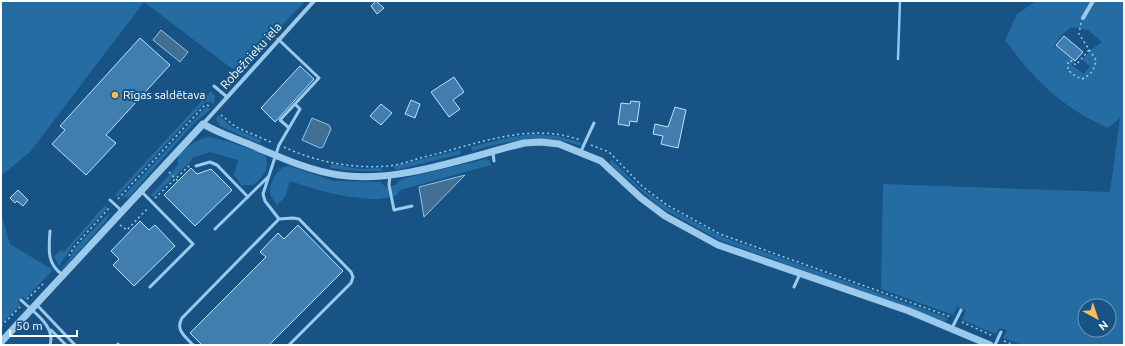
<svg xmlns="http://www.w3.org/2000/svg" width="1125" height="346" font-family="Ubuntu,sans-serif">
<style>
.green{fill:#256ca2;fill-rule:evenodd}
.water{fill:#426f93;stroke:#8dc7f0}
.lines{fill:none;stroke-linecap:round;stroke-linejoin:round}
.stream{stroke:#8dc7f0;stroke-width:2.5}
.building{fill:#3f7eae;stroke:#c0e1fa}
.path{stroke:#9bcaed;stroke-width:1.5;stroke-dasharray:2 3;stroke-linecap:butt}
.service{stroke:#9bcaed;stroke-width:3}
.minor{stroke:#9bcaed;stroke-width:4}
.tertiary{stroke:#9bcaed;stroke-width:7}
.poi-dot{fill:#ffbb57;stroke:#175384;stroke-width:1.5}
.labels{text-anchor:middle;stroke-width:4;stroke-linejoin:round;paint-order:stroke}
.street-label{font-size:12px;fill:#fff;stroke:#175384}
.poi-label{font-size:12px;fill:#fff;stroke:#175384;text-anchor:start}
</style>
<rect width="100%" height="100%" fill="#175384"/>
<path class="green" d="M1 1H305L241 69 231 68 144 2 30 152 1 176Z
M1036 1H1124V345H1022L1003 338 1007 330 999 328 996 334 962 320 966 310 957 307 953 315 881 289 883 184 1110 192 1120 118 1108 128C1063 108 1033 79 1005 40L1017 14ZM1071 27 1088 30 1102 42 1092 49 1082 60 1090 66 1084 74 1072 65 1075 61 1056 45 1052 49 1059 38ZM1085 306H1109V330H1085Z
M211 91 215 96 214 105 211 102H205L117 197 115 195Z
M206 107 211 109 195 122 129 197 122 198Z
M218 115 232 127 261 140 260 144 220 126 216 119Z
M534 134 558 136 582 143 580 146C543 132 509 141 472 151L471 147 511 137Z
M209 137 230 142 264 154C272 166 263 178 253 185H241L234 175 238 160 210 152 192 158V160L153 197 151 195 178 165V156C188 146 195 140 209 137Z
M460 150 461 154 395 170 394 166Z
M486 159 489 160 491 165 400 190 396 196C388 197 379 200 372 199 343 198 317 190 290 181L285 197 277 205C274 201 271 197 270 193 269 183 278 166 289 166L334 181 380 182 386 187 395 185 402 179Z
M612 160 639 187 672 210 723 237 948 318 946 322 719 240 660 207 609 163Z
M331 164 360 169 382 168V171H355L330 168Z
M105 205 107 208 73 245 59 266 54 256 61 250 64 252Z
M110 212 107 220 62 270 61 269 69 260 75 248Z
M1 213 10 244 53 270 25 299 22 297 18 302 20 305 1 324Z"/>
<path class="water" d="M161 30 188 52 180 62 153 40Z
M312 118 329 125 331 129 323 147 320 148 302 140Z
M465 175 424 217 419 187Z"/>
<g class="lines">
<path class="stream" d="M898 59 900 1"/>
</g>
<path class="building" d="M376 1 384 8 377 14 371 6Z
M1064 36 1083 52 1075 61 1056 45Z
M140 38 170 65 106 135 116 143 86 175 52 144 65 130 60 126Z
M300 66 314 79 275 122 261 108Z
M454 77 464 92 453 100 460 109 449 117 431 92Z
M411 100 420 104 415 118 405 114Z
M631 101 640 102 637 122 630 121 629 126 618 124 621 103 630 104Z
M381 104 392 113 381 125 370 116Z
M675 107 686 110 678 148 661 144 663 136 653 134 655 124 668 127Z
M191 168 197 174 211 169 232 190 195 226 164 195Z
M18 190 28 200 23 206 17 201 15 203 10 198Z
M140 221 149 230 155 225 175 246 134 286 113 265 119 259 111 251Z
M298 225 343 271 269 345H202L190 333 266 257 260 252 278 233 284 239Z"/>
<g class="lines">
<path class="path" d="M1081 23 1079 34 1096 60C1095 69 1091 75 1082 79L1075 76 1068 70V63L1070 60 1076 65 1089 50
M221 115 236 127 273 143
M591 145 609 152 643 187 667 205 720 234 951 317
M284 147C316 162 353 169 388 166 399 165 410 161 420 158 472 146 528 121 580 140
M169 172 178 181
M155 198 191 164
M118 199 205 105 211 106
M120 225 127 230 148 208
M69 256 74 247 110 207
M27 299 43 284
M962 322 993 336
M1 326 21 306
M1004 341 1015 345"/>
<path class="service" d="M278 39 319 78 280 120 288 127
M214 86 227 97
M581 151 594 123
M493 153 494 161
M196 166 210 162 217 165 248 197
M390 175 389 185 394 210 412 206
M141 191 193 244 150 287
M110 200 122 211
M279 219 265 201 263 194 279 145 300 109 296 105
M215 229 268 177
M50 231C49 248 46 264 63 275
M794 287 800 274
M21 300C33 312 56 326 50 345
M36 304 75 345
M952 328 961 310
M51 330 66 345
M117 345 118 344
M193 345C185 336 175 330 182 318L279 219 293 218 299 219 351 272 353 277 351 283 289 345
M995 345 1001 332"/>
<path class="minor" d="M1083 18 1093 1
M203 124 314 1"/>
<path class="tertiary" d="M1 342 203 124C220 134 240 140 258 148 284 159 311 171 339 175 396 184 468 157 524 143L541 142 559 144 601 161 641 198 665 216 718 245 909 311 990 345"/>
</g>
<circle class="poi-dot" cx="115" cy="95" r="4"/>
<g class="labels">
<g class="street-label">
<text transform="translate(251 56) rotate(-48)" y="4">Robežnieku iela</text>
</g>
<g class="poi-label">
<text x="123" y="99">Rīgas saldētava</text>
</g>
</g>
<rect width="1125" height="346" fill="none" stroke="#ffffff" stroke-width="4"/>
<g transform="translate(1097 318) rotate(140)"><circle r="19" fill="#175384" stroke="#7498b5"/>
<path d="M0-3L7 15L0 10L-7 15Z" fill="#ffbb57"/>
<text y="-6" font-size="11" font-weight="bold" text-anchor="middle" fill="#ffffff">N</text>
</g>
<path d="M10 330v6h67v-6" fill="none" stroke="#ffffff" stroke-width="2"/>
<text x="16" y="330" font-size="12" fill="#ffffff" stroke="#175384" stroke-width="3" paint-order="stroke">50 m</text>
</svg>
